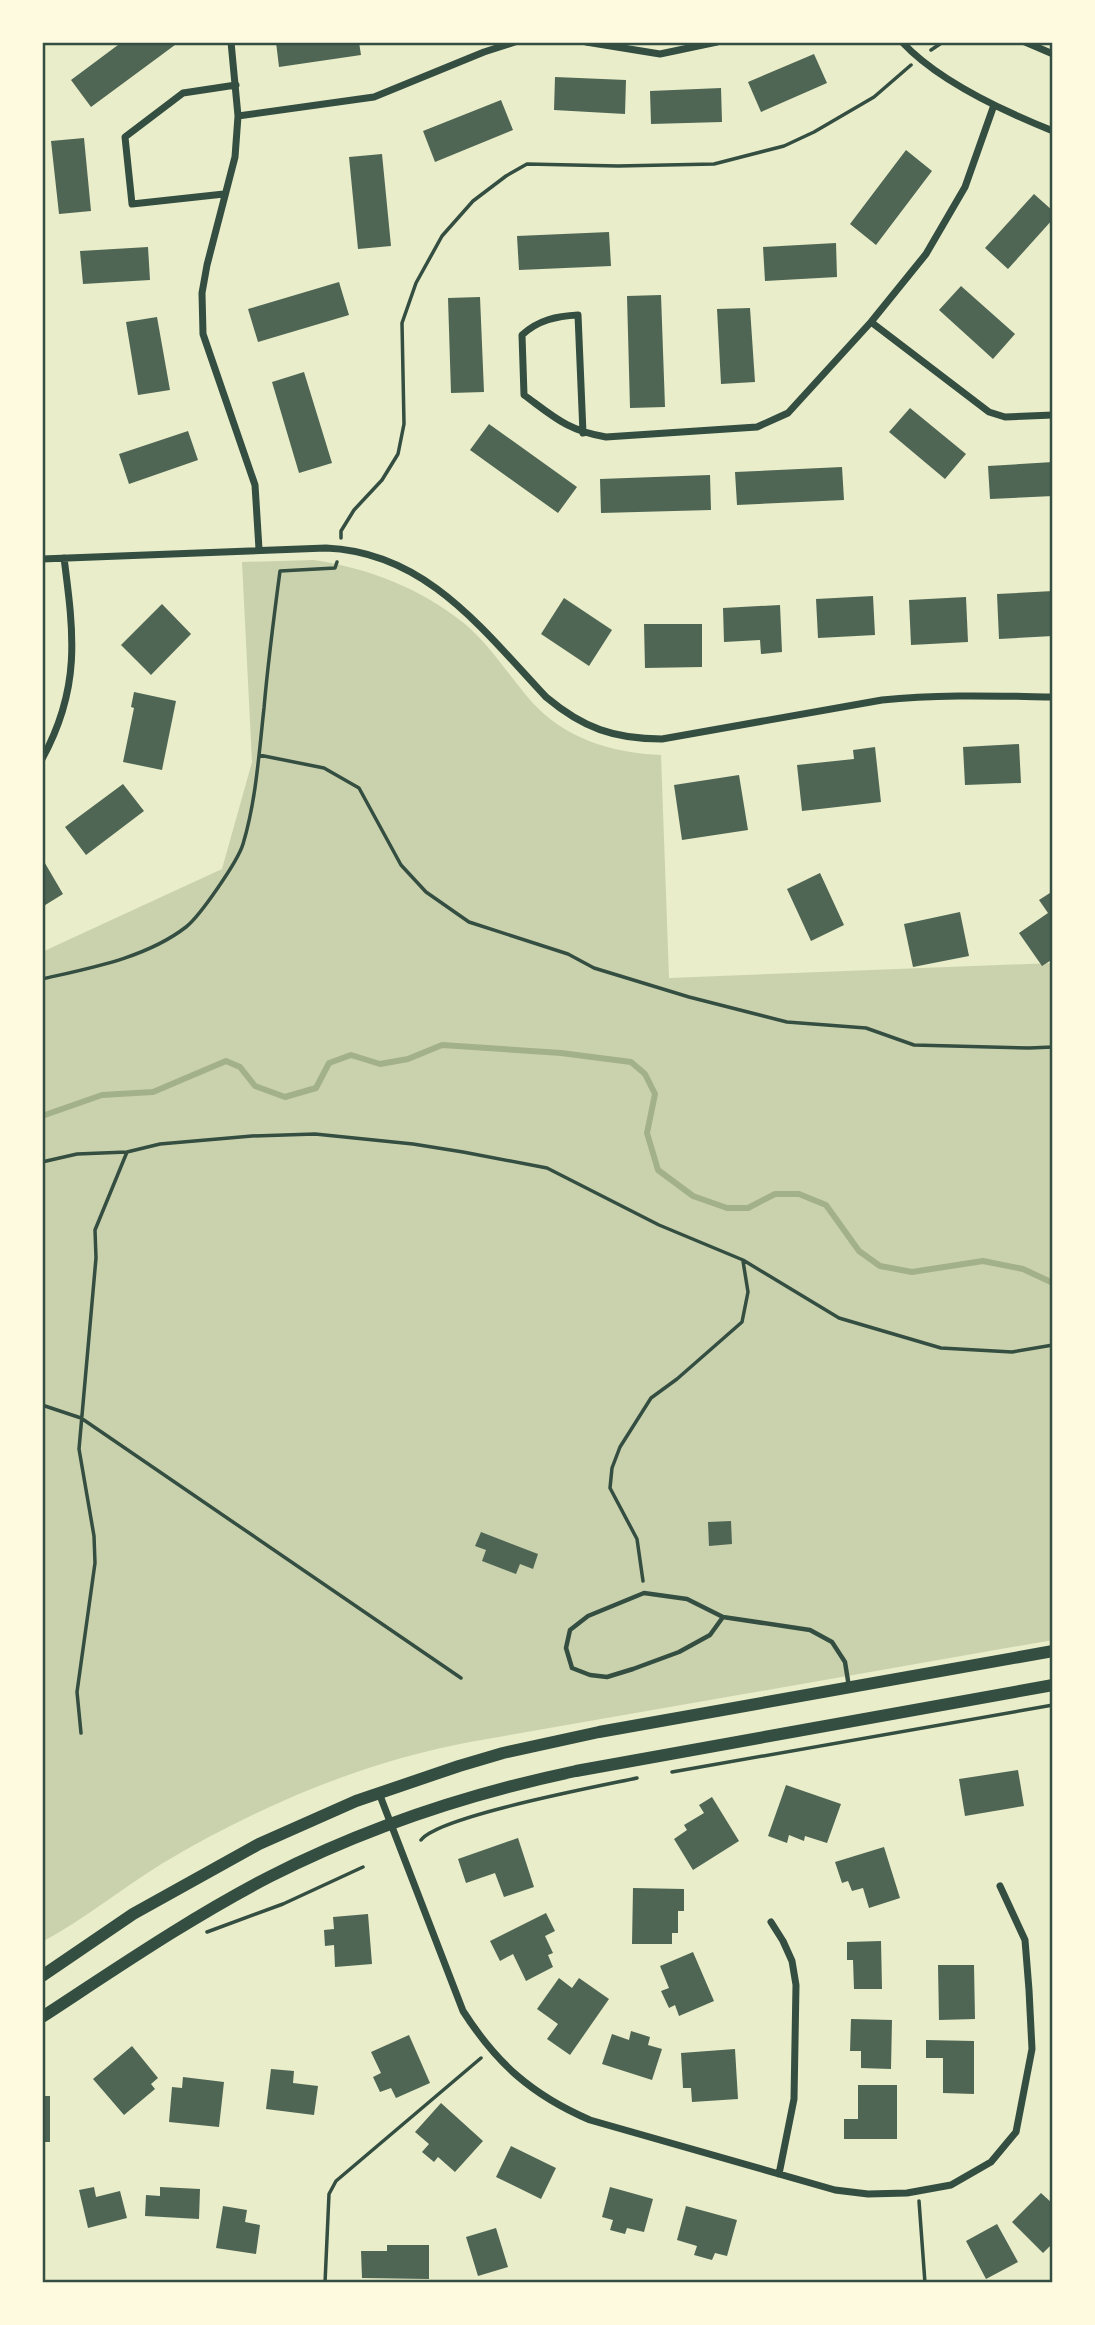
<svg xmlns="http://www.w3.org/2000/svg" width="1095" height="2325" font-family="Rubik,sans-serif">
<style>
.green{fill:#cad2ad}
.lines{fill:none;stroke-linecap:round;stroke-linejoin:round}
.stream{stroke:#a3b18a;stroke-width:6}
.building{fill:#4f6655}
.path{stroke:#344e41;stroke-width:3.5}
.service{stroke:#344e41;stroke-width:4.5}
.minor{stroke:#344e41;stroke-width:7}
.secondary{stroke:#344e41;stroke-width:12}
.neatline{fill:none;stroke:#344e41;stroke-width:2.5}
</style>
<rect width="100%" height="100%" fill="#e9edc9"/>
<path class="green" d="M314 560C371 569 420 588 465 624 491 646 509 676 531 701 565 739 612 753 661 755L669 978 1053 963V1640L470 1742C362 1762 257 1807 163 1863 122 1888 85 1919 42 1942V952L222 869 252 762 242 562Z"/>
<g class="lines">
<path class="stream" d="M42 1116 102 1095 153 1092 226 1061 240 1067 255 1086 285 1097 316 1088 329 1063 351 1055 380 1064 408 1059 442 1045 561 1053 631 1062 645 1074 655 1094 647 1133 658 1170 693 1196 727 1208H748L775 1194H799L826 1205 859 1251 880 1266 912 1272 983 1261 1023 1269 1053 1283"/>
</g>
<path class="building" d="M122 42H179L91 107 71 80Z
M276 42H359L361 55 279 67Z
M814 54 827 83 761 112 748 82Z
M555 77 626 80 625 114 554 110Z
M721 88 722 122 651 124 650 91Z
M501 100 513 130 435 162 423 131Z
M84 138 91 211 59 214 51 141Z
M906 150 932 171 876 245 850 224Z
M382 154 391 246 358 249 349 157Z
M1034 194 1053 211V219L1008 269 985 248Z
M609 232 611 266 519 270 517 236Z
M836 243 837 277 765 281 763 247Z
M148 247 150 280 83 284 80 251Z
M339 282 349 315 258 342 248 309Z
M961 286 1015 334 993 359 939 310Z
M661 295 665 407 630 408 627 296Z
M480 297 484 392 451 393 448 298Z
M750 308 755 382 721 384 717 309Z
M157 317 170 390 138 395 126 322Z
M304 372 332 463 299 473 272 382Z
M910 408 966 454 945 479 889 432Z
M489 424 577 487 558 513 470 450Z
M188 431 198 460 129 484 119 454Z
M1053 462V496L990 499 988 466Z
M842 467 844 500 737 505 735 472Z
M710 475 711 510 601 513 600 479Z
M1053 591V636L999 639 997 594Z
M873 596 875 635 818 638 816 599Z
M966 597 968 642 911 645 909 600Z
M564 598 612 630 589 666 541 634Z
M162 604 191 634 151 675 121 645Z
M780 605 782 652 761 654 760 640 724 642 723 608Z
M644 624H702V667L645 668Z
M134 692 176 701 162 770 123 762 134 708 131 707Z
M1019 744 1021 783 965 785 963 747Z
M875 747 881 802 802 811 797 765 854 759 853 750Z
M739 775 748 830 682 840 674 785Z
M123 784 144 811 86 855 65 827Z
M42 858 63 894 42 907Z
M820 873 844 925 811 941 787 889Z
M1053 891V959L1042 966 1019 933 1048 913 1039 900Z
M960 912 969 956 913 967 904 924Z
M731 1521 732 1544 709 1546 708 1522Z
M481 1532 538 1554 533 1569 520 1564 516 1574 482 1561 486 1550 475 1546Z
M1018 1770 1024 1806 965 1816 959 1779Z
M786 1785 841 1804 827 1843 805 1836 804 1841 789 1835 787 1843 768 1836Z
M712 1797 739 1841 693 1870 674 1839 687 1830 684 1825 704 1813 699 1805Z
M518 1838 534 1887 504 1897 495 1873 466 1883 458 1859Z
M884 1847 900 1898 869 1908 863 1888 852 1891 848 1881 842 1883 835 1862Z
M633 1888 684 1889V1911H678V1933H672V1944H632Z
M546 1913 555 1931 545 1936 553 1953 548 1955 553 1967 526 1981 513 1954 500 1961 490 1941Z
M368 1914 372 1964 335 1967 334 1945 325 1946 324 1930 334 1929 333 1917Z
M881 1941 882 1989H854L853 1960H847V1942Z
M693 1952 714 2001 679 2016 675 2005 669 2008 661 1991 669 1988 660 1966Z
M938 1965H974L975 2019 939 2020Z
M559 1978 572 1988 579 1978 609 1999 570 2055 547 2039 558 2024 537 2009Z
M851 2019 892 2020 891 2069 861 2068V2051H850Z
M631 2031 650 2037 648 2045 662 2049 652 2080 602 2064 612 2034 629 2040Z
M409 2035 430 2083 396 2098 391 2088 380 2092 373 2077 381 2073 371 2052Z
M926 2040 974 2041V2094L943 2093V2058H926Z
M132 2046 158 2078 151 2084 155 2089 124 2115 93 2079Z
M735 2049 738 2099 692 2102 691 2088H683L681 2053Z
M271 2069 294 2071 293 2083 318 2086 314 2115 266 2109Z
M183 2077 224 2082 219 2127 169 2122 172 2087 182 2088Z
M858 2085H897V2139H844V2119H858Z
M42 2096H50V2142H42Z
M441 2103 483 2141 455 2172 438 2157 434 2162 422 2152 429 2144 415 2132Z
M511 2146 556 2168 541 2199 496 2177Z
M94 2187 96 2197 120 2191 127 2218 88 2228 79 2190Z
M160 2187 200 2189 199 2219 145 2216 146 2195 160 2196Z
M610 2187 653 2199 644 2232 627 2228 625 2234 610 2230 613 2220 602 2217Z
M1041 2193 1053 2204V2243L1043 2253 1012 2222Z
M223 2206 247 2210 245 2222 260 2225 256 2254 216 2248Z
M686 2206 737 2220 727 2256 715 2253 712 2260 694 2255 697 2246 677 2240Z
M997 2224 1018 2262 986 2279 966 2241Z
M496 2228 508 2267 478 2276 466 2237Z
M387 2245H429V2279L362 2278 361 2251H387Z"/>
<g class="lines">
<path class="path" d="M931 50 943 42
M341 538V531L354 510 382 480 398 454 404 424 402 323 416 283 442 236 473 201 506 176 527 164 618 166 714 164 784 146 814 132 874 97 911 65
M259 755 324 768 359 788 401 865 426 892 469 922 568 954 594 968 689 997 787 1022 866 1028 914 1045 1029 1048 1053 1047
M42 979C90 968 146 958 186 927 200 916 238 861 243 844 256 801 259 753 264 708 268 662 274 616 280 571L335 568 337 562
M42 1162 77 1154 127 1152 160 1144 252 1136 315 1134 413 1144 463 1152 547 1168 659 1225 743 1260 839 1318 941 1348 1012 1352 1053 1345
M42 1405 81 1418 461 1678
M643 1581 637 1539 610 1488 612 1468 620 1447 651 1398 677 1379 742 1322 748 1292 743 1261
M81 1733 77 1692 95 1563 94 1536 79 1449 96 1258 95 1230 127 1152
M672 1772 1053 1705
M421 1840C439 1816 600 1786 637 1778
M207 1932 283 1904 363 1867
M919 2201 925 2283
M325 2283 329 2194 336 2181 481 2058"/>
<path class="service" d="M723 1617 710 1635 679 1652 633 1669 607 1677 590 1675 572 1668 566 1648 570 1630 588 1616 644 1593 687 1599 723 1617 810 1630 832 1642 845 1662 849 1687"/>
<path class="minor" d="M231 42 238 116 235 157 207 265 202 293 203 334 255 485 259 549
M586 42 660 54 717 42
M902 42C938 81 1003 111 1053 131
M1025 42 1053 54
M238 116 374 97 484 52 515 42
M224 194 132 204 125 137 183 93 236 85
M871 322 989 412 1005 417 1053 415
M583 433 578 315C557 316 538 320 522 335L524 395C554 417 568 431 606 437L757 427 788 413 871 322 926 254 965 187 994 105
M42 559 326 548C426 552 483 630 546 697 583 728 614 739 662 739L882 700C939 694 996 696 1053 697
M42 759C81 688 74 635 64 558
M379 1793 463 2011C497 2064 532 2095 590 2120L835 2190 868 2194 907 2193 951 2185 991 2162 1016 2132 1032 2049 1029 1990 1025 1940 1000 1886
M771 1922 783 1941 792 1961 796 1985 794 2099 779 2174"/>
<path class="secondary" d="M42 1976 133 1914 259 1844 356 1801 459 1766 503 1753 599 1732 1053 1651
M42 2017C117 1968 190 1918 269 1877 365 1828 471 1793 576 1771L1053 1685"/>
</g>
<rect width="1095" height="2325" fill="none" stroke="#fefae0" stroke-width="88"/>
<rect x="44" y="44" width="1007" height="2237" class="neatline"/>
</svg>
